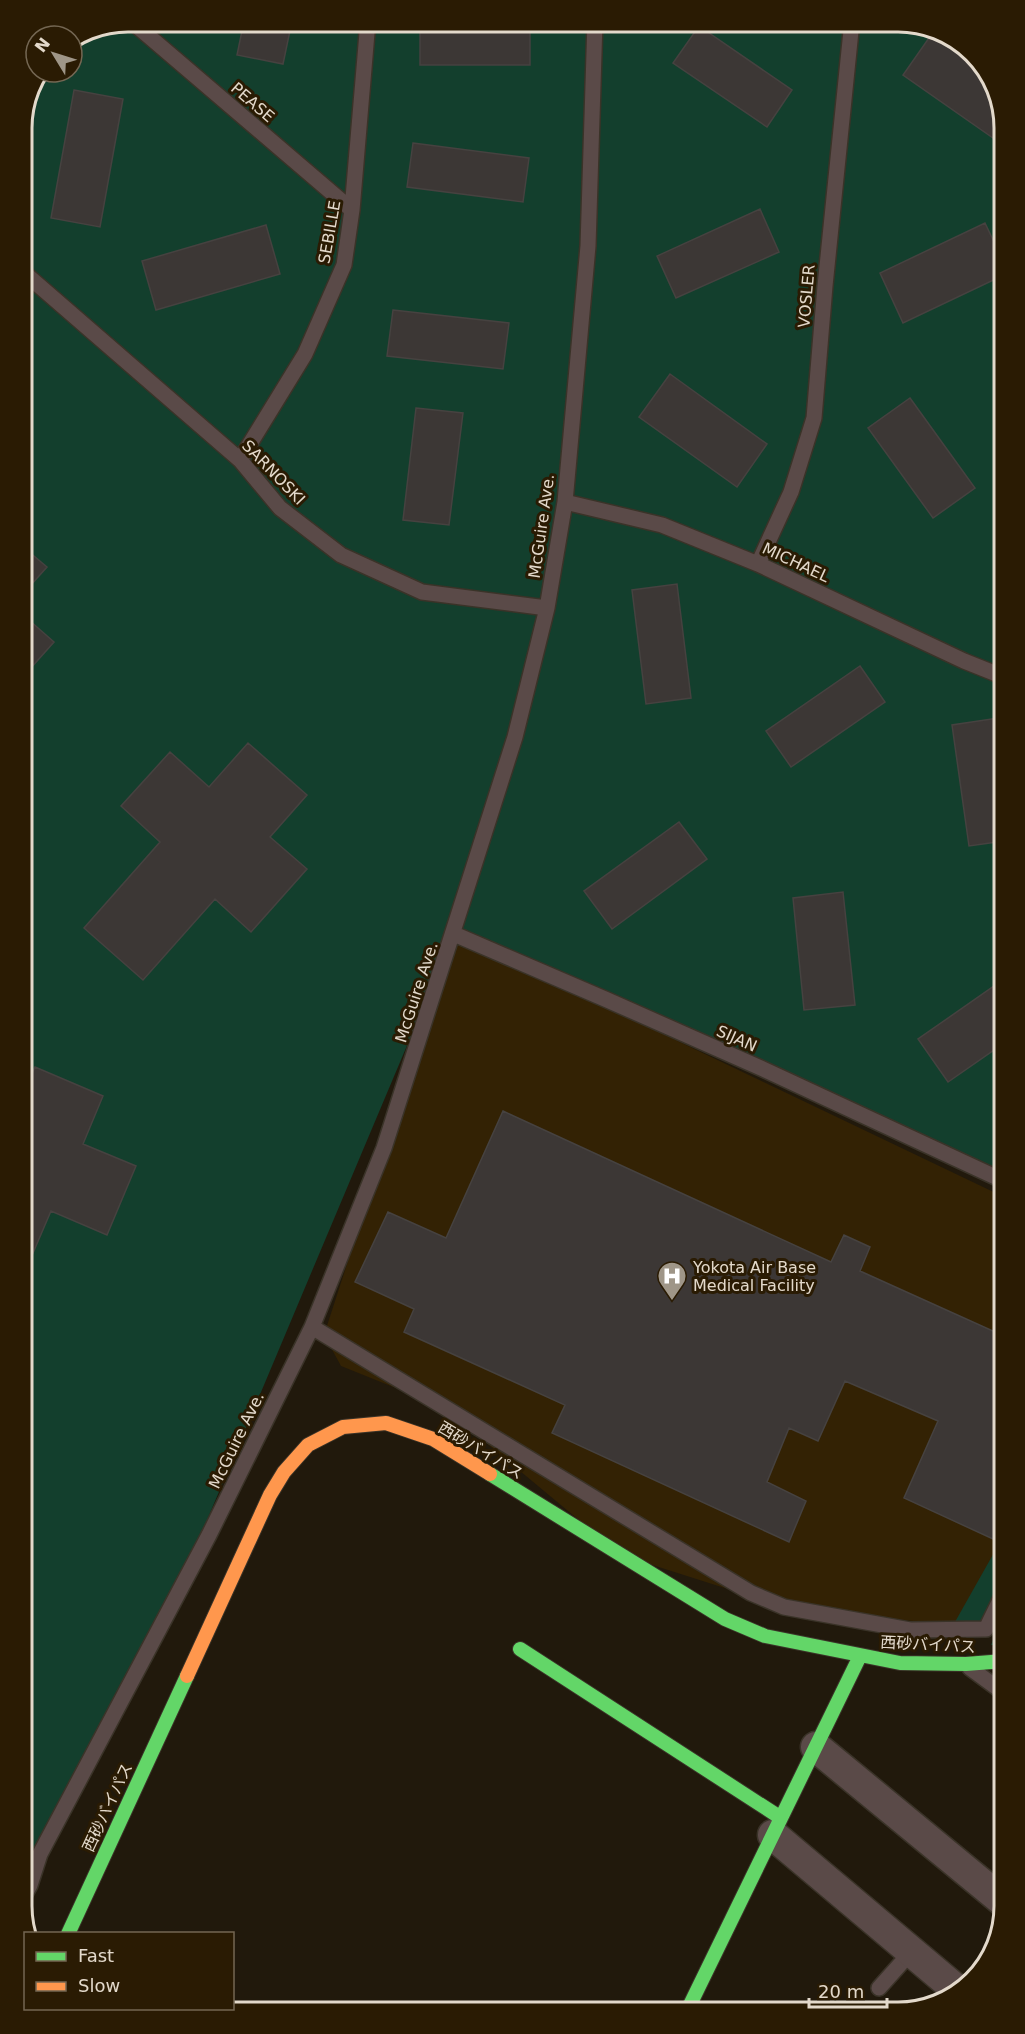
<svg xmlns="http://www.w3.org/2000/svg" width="1025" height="2034" font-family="'DejaVu Sans','Noto Sans JP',sans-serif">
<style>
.built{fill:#332204}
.green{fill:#133f2d}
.building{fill:#3c3735;stroke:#464240;stroke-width:1.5}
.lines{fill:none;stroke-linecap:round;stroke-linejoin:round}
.lane-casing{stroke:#3a3328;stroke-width:18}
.street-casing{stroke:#3a3328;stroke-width:33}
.fast-casing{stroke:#3a3328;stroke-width:16}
.slow-casing{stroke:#3a3328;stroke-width:16}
.lane{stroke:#5a4a48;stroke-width:15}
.street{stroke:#5a4a48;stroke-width:30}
.fast{stroke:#63d668;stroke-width:14}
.slow{stroke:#ff974d;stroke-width:14}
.labels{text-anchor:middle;stroke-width:6;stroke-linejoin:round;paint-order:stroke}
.street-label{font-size:16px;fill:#e3d9cb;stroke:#2a1b03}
.poi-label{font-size:16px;fill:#e3d9cb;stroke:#2a1b03;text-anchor:start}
.rim{fill:none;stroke:#e3d9cb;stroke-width:3}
</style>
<rect width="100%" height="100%" fill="#21190c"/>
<path class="built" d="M454 934 1004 1197V1585L986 1629 784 1607 621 1555 443 1407 341 1366 324 1335Z"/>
<path class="green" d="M128 21H905L962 43 996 87 1004 128V1182L454 934 186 1570 30 1885 21 1877V121L43 72H72V39L87 29Z
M1004 1535V1645H991L996 1633 951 1629Z"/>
<path class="building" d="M244 21H292L283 64 237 55Z
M420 21H530V65H420Z
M699 26 792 90 767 127 673 63Z
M931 35 986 74 996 87 1003 124 993 138 903 75Z
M74 90 123 99 100 227 51 218Z
M413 143 529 158 523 202 407 187Z
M760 209 779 252 676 298 657 256Z
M985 223 1004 263V275L903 323 880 273Z
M266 225 280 274 156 310 142 261Z
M393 310 509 323 503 369 387 356Z
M670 374 767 444 737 487 639 417Z
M910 398 975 488 933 518 868 428Z
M416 408 463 413 449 525 403 520Z
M21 545 47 567 21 596Z
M677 584 691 698 646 704 632 590Z
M21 613 54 642 21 679Z
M860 666 885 702 791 767 766 731Z
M998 718 1004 763V841L969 846 952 725Z
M248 743 307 795 270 837 307 869 251 932 215 899 143 980 84 928 160 842 121 806 170 752 209 787Z
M679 822 707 859 612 929 584 891Z
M843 892 855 1005 804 1010 793 898Z
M1004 979V1043L948 1082 918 1039Z
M35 1067 103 1096 83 1144 136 1166 107 1235 51 1211 21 1281V1098Z
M503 1111 831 1262 844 1235 870 1247 860 1271 1004 1336V1544L904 1498 938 1421 845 1381 818 1441 789 1428 767 1482 806 1501 789 1542 552 1433 565 1405 404 1332 414 1309 355 1282 388 1212 446 1238Z"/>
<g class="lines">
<g class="lane-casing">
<path id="lane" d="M131 21 352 210
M21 270 240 460 280 508 341 555 422 592 547 608
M240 460 305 354 344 265 352 210 368 21
M565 502 662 525 758 564 964 661 1004 677
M758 564 791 492 814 418 825 286 852 21
M454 934 605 999 763 1069 1004 1181
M312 1327 751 1593 784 1607 910 1630 986 1629 1004 1592
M970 1668 1004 1693
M21 1901 30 1885 40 1854 209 1535 312 1327 384 1148 515 737 547 608 565 502 588 246 595 21
M879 1988 912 1951"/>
</g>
<g class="street-casing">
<path id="street" d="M816 1747 1004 1902
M773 1835 957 1990"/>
</g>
<g class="fast-casing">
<path id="fast" d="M490 1474 725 1619 765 1636 900 1663 966 1664 1004 1661
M520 1649 781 1818
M68 1934 187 1676
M686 2013 860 1656"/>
</g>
<g class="slow-casing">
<path id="slow" d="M187 1676 270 1495 284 1472 308 1445 343 1427 386 1423 433 1439 490 1474"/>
</g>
<use href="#lane" class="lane"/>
<use href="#street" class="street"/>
<use href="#fast" class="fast"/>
<use href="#slow" class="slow"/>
</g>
<defs>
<g id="hospital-pin" transform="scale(1.5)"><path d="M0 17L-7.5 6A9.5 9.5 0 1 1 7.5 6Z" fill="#9f9688" stroke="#2a1b03"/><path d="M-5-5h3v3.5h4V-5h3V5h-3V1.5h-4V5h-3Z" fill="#fff"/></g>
</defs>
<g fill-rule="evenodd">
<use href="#hospital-pin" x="672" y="1276"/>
</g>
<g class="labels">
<g class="street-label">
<text transform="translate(253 102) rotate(41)" y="6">PEASE</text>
<text transform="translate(329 232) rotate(-80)" y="6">SEBILLE</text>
<text transform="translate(806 296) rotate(-85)" y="6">VOSLER</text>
<text transform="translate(274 472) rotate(46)" y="6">SARNOSKI</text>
<text transform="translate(541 526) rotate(-82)" y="6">McGuire Ave.</text>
<text transform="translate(796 562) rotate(25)" y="6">MICHAEL</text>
<text transform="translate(416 992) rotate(-72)" y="6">McGuire Ave.</text>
<text transform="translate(737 1038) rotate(24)" y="6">SIJAN</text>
<text transform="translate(236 1440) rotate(-64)" y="6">McGuire Ave.</text>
<text transform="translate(481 1450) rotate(31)" y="6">西砂バイパス</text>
<text transform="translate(928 1644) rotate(3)" y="6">西砂バイパス</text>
<text transform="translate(107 1807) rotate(-65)" y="6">西砂バイパス</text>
</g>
<g class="poi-label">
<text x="693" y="1273">Yokota Air Base<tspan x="693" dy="18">Medical Facility</tspan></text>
</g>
</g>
<path d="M0 0H1025V2034H0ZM128 32H898A96 96 0 0 1 994 128V1906A96 96 0 0 1 898 2002H128A96 96 0 0 1 32 1906V128A96 96 0 0 1 128 32Z" fill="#2a1b03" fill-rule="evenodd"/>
<path class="rim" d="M128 32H898A96 96 0 0 1 994 128V1906A96 96 0 0 1 898 2002H128A96 96 0 0 1 32 1906V128A96 96 0 0 1 128 32Z"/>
<rect x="24" y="1932" width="210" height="78" fill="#2a1b03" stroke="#746753" stroke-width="1.5"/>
<rect x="36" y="1952" width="30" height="9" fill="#63d668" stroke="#746753" stroke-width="1.5"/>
<text x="78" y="1962" font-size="18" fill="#e3d9cb">Fast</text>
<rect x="36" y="1982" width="30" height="9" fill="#ff974d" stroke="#746753" stroke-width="1.5"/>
<text x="78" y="1992" font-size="18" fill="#e3d9cb">Slow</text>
<g transform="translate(54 54) rotate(308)"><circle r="28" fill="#2a1b03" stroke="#746753" stroke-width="1.5"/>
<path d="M0-4.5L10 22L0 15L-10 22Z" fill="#9f9688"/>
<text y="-9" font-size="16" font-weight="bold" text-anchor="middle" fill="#e3d9cb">N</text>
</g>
<path d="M809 1998v9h78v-9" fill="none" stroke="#e3d9cb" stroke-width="3"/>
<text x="818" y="1998" font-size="18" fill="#e3d9cb" stroke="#2a1b03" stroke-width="4.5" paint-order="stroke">20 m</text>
</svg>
